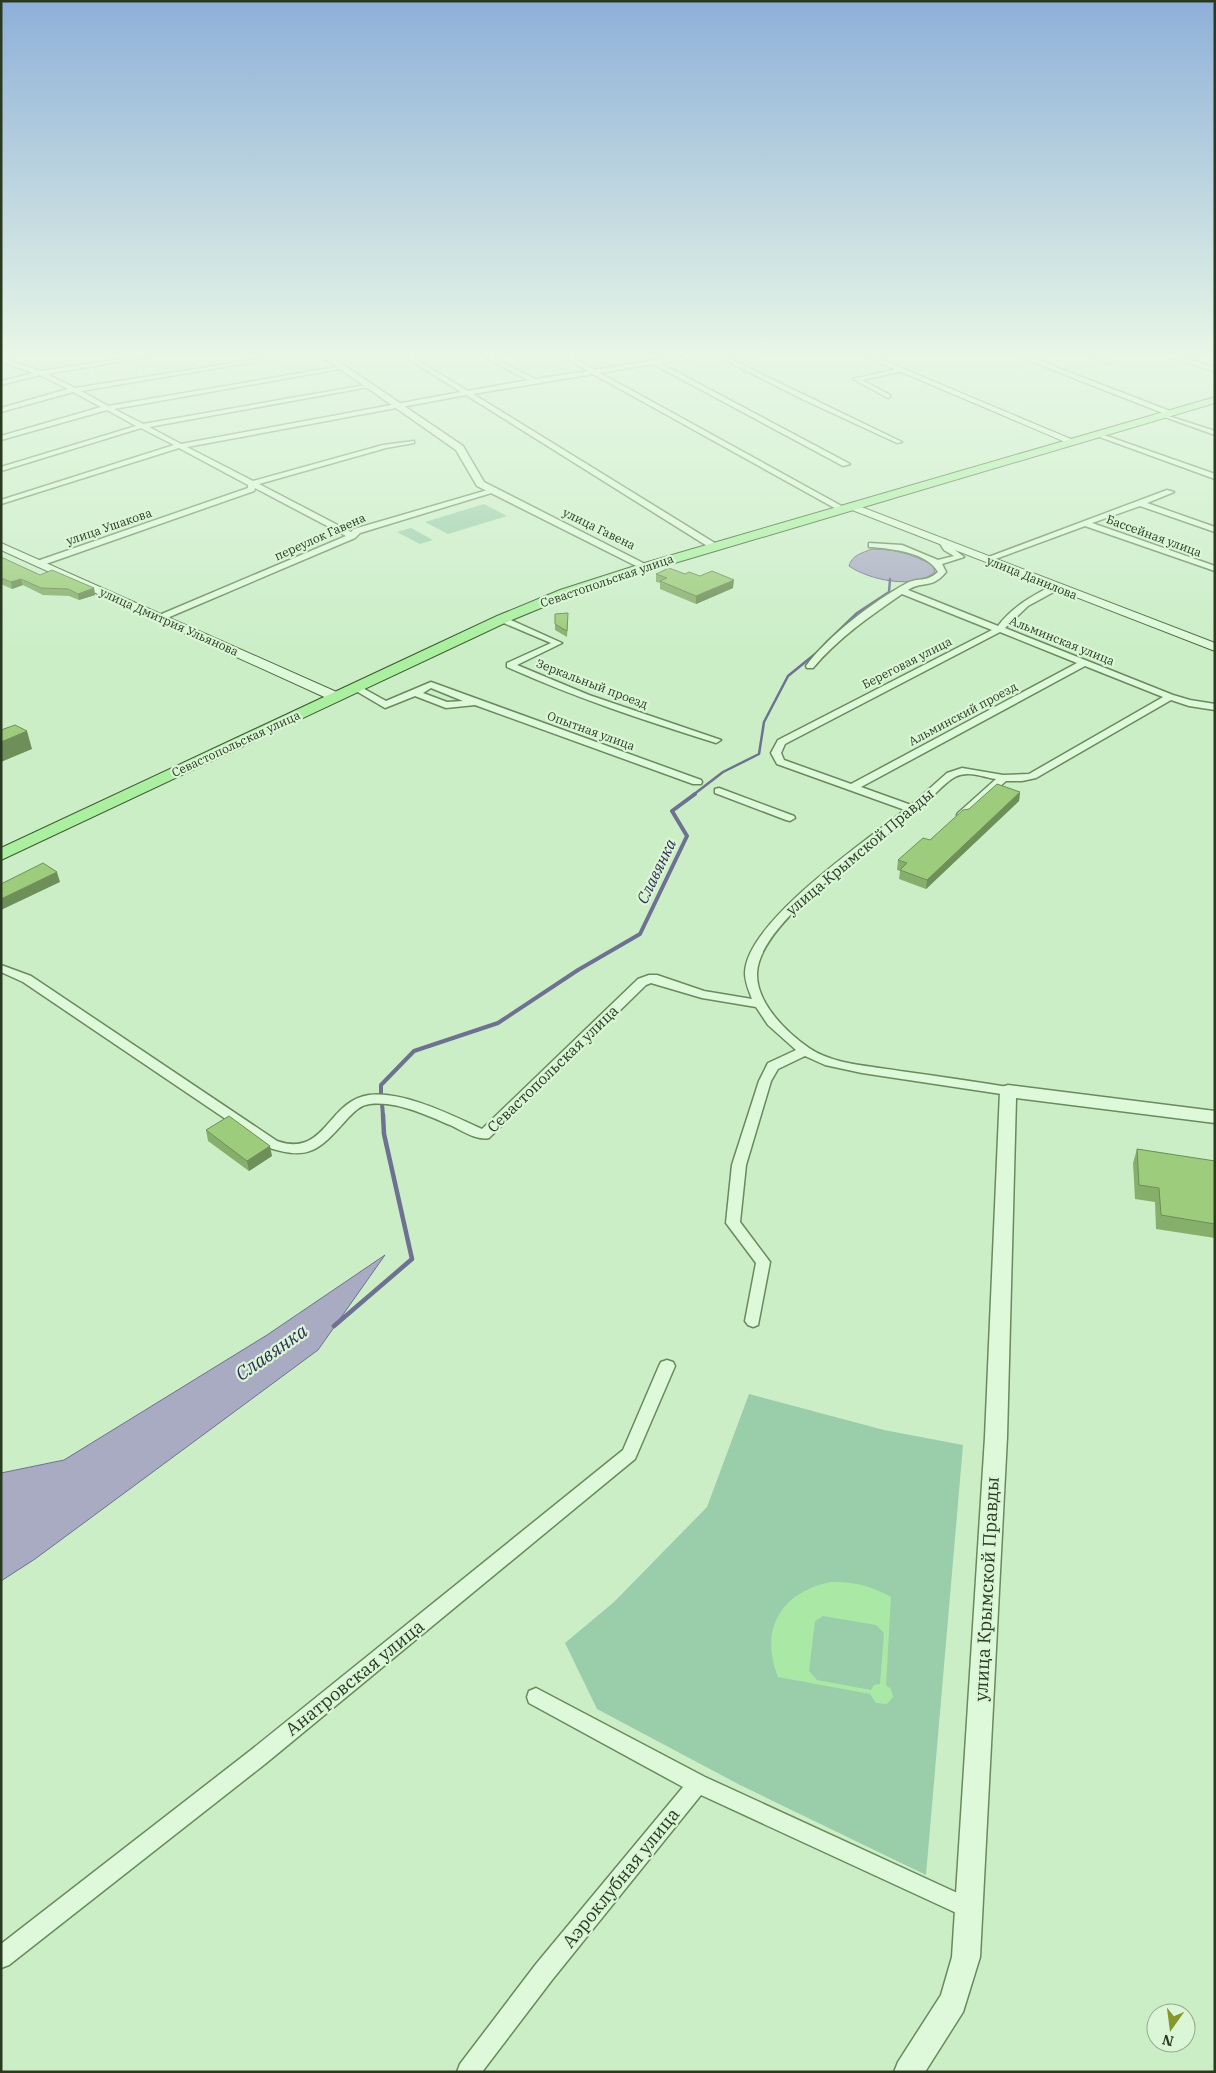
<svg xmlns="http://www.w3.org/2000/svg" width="1216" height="2073" font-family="'IBM Plex Serif',serif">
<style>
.green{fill:#9acda9}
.sand{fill:#aae9a5;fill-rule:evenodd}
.water{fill:#a8abc2;stroke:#6e7191}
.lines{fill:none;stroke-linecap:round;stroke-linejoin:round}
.stream-far2{stroke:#6e7191;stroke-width:2.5}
.stream-far1{stroke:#6e7191;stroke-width:4}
.stream{stroke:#6e7191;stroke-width:4.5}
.minor-casing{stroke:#698a5c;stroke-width:3}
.tertiary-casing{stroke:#698a5c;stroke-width:3}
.secondary-casing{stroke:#4d6c3f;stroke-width:2}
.primary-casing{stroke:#3e5830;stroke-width:2}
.minor{fill:#def9da;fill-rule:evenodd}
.tertiary{fill:#def9da;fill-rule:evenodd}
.secondary{fill:#def9da;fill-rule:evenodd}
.primary{fill:#aaf0a0;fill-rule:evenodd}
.wall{fill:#87af6c}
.shaded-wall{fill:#6e8f58}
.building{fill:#9dcc7d;stroke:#6e8f58}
.labels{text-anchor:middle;stroke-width:4.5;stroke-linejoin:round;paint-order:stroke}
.far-street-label{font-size:12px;fill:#293a20;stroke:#daf6d6}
.street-label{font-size:15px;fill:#293a20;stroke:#daf6d6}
.water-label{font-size:16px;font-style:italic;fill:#342f5a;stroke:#daf6d6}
.near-street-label{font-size:18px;fill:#293a20;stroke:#daf6d6}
.near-water-label{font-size:19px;font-style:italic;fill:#342f5a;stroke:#daf6d6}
</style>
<rect width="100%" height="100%" fill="#cbeec7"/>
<path class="green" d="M484 504 507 516 448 534 425 522Z
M411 528 433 540 420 544 397 532Z
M749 1394 884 1430 963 1445 926 1875 740 1785 597 1709 565 1643 614 1602 707 1507Z"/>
<path class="sand" d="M831 1582C853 1581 872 1586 891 1597L886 1685 891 1689 893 1697 887 1704 876 1703 870 1694 778 1677C759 1629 781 1592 831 1582ZM823 1616 876 1625 884 1633 880 1684 874 1685 871 1690 817 1680 809 1671 815 1621Z"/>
<path class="water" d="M872 549C898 549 910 554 933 565L935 572C915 590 869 580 849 566 852 555 862 553 872 549Z
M385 1255 318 1350 35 1559 1 1581V1473L64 1460 267 1335Z"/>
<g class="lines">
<path class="stream-far2" d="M826 643 857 613 889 592 890 579
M693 795 723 772 759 754 764 722 788 676 820 650"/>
<path class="stream-far1" d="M381 1095V1085L414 1051 498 1023 578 970 640 934 687 836 672 811 695 794
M382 1103 383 1116"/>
<path class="stream" d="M334 1326 412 1259 384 1134 383 1115"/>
<g class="minor-casing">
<path id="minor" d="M135 357H147L47 374 75 388 272 357H283L81 391 108 406 342 366 345 368 114 409 143 424 371 384 374 386 149 427 181 444 461 392 405 357H412L468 391 528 380 484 357H491L535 379 588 371 564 357H571L595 370 653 360 692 357 689 359 660 363 850 464 843 466 653 364 600 373 847 509 840 511 593 374 473 394 718 545V549H712L466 395 187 447 253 481 383 445 414 441V443L386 448 259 484 351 532 354 529 491 489 498 491 360 533 355 538 160 621 157 620V616L346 536 255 488 254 491 43 565H37V561L248 488V485L179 448 1 504V500L174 445 141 428 1 471V467L136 426 107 410 1 440V436L101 407 73 392 1 412V408L68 389 40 375 1 385V381L34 373 1 362V358L41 371Z
M719 357H726L902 442 897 443 802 399Z
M1093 357H1101L1111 361 1108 363Z
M1174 357H1182L1215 368V372Z
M901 368 903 371 862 380 890 395V397L888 398 853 379Z
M1162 414 1215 431V435L1162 416Z
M1097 434H1101L1215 474V479L1097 436Z
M1167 490 1174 492 1147 503 1215 527V532L1140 506 1092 523 1215 566V571L1085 526 990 561 983 559Z
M940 540H946L950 546 964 557 942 564 946 572C931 590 923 580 908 590L998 626C1012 607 1032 596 1053 585H1059V589L1028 606 1005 628 1173 695 1190 700 1215 704V710L1189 706 1171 700 1036 778 1022 781H1006L966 817 962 818 957 815 958 813 996 779C982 777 968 770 955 777 944 783 934 796 924 804 910 817 895 828 880 840 846 867 759 927 757 973 756 1003 786 1032 809 1048 834 1065 871 1066 900 1071 936 1076 972 1081 1008 1087L1015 1091 1008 1095 862 1073 825 1065 805 1056 778 1069 771 1081 746 1165 740 1222 770 1262 758 1325 753 1327 748 1325 745 1321 756 1263 726 1223 732 1165 759 1081 768 1063 796 1050 768 1025 756 1007 702 998 651 983 646 985 489 1138C477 1141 461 1130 450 1125 426 1115 397 1101 370 1104 360 1105 354 1112 348 1118 320 1149 310 1162 267 1147L23 982 1 972V965L31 976 277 1141C326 1158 327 1101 369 1095 404 1091 451 1115 482 1129L638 979 649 975H657L704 991 752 999C749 991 745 982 745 973 746 922 866 841 905 810L777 764 771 753 778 740 992 630 902 594C870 616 838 638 813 668H807L806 666C828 636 874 601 907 583 919 577 926 583 938 572 927 552 892 549 872 547H869V543L902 545 938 560 954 556 944 550 939 542ZM1000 632 1077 663 851 784 784 760 781 753 785 744ZM1085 666 1163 697 1029 774 1003 775 962 768 947 773 911 805 861 787Z
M502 616 562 643 517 665 589 695 721 740 716 743 713 742C643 720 574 697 507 667V663L551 643 499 621V617Z
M431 682 701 780 702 782 701 784H693L475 705 446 708 415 696 385 708 351 688 353 686H359L386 701ZM431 688 463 701 447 702 423 693Z
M719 788 794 816 795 818 790 821 786 820 715 793V789Z
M667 1360 673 1362 675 1366 635 1459 265 1764 9 1965 1 1968V1944L251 1750 623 1450 659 1366 661 1362Z
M536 1688 705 1777 977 1902 980 1909 977 1916 970 1919 963 1916 701 1795 552 1980 482 2072H457L460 2064 536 1964 683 1787 529 1703 527 1697 529 1691Z"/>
</g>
<g class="tertiary-casing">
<path id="tertiary" d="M323 357H332L463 446 484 482 651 567 646 570 642 569 477 486 456 450Z
M1020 357H1030L1175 413 1168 415Z
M1008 1085 1215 1111V1123L1016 1098 1007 1437 980 1957 963 2012 925 2072H894L898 2062 941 1995 952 1957 985 1437 1000 1091 1002 1087Z"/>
</g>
<g class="secondary-casing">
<path id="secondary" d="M866 357H876L1078 442 1073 445 1070 444Z
M851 503 1215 643V651L847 508 846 506Z
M1 543 341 694 342 697 341 700H331L1 550Z"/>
</g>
<g class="primary-casing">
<path id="primary" d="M1215 397V403L651 570 570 596 507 622 1 860V848L497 616 560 590 641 564Z"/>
</g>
<use href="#minor" class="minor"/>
<use href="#tertiary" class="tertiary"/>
<use href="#secondary" class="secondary"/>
<use href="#primary" class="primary"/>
</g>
<path class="wall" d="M1 557 40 575 94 588 95 595 79 600 69 596 43 595 23 585 12 589 1 584Z
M656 574H685L733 588 696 604 660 589V583L656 582Z
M555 614 568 619 567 637 555 630Z
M1020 792 1019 801 926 889 899 879 900 871 897 870 898 860 930 840 969 809Z
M206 1130 272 1156 249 1171 208 1141Z
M1137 1149 1215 1161V1238L1156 1229 1155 1202 1135 1199 1133 1163Z"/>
<path class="shaded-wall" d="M21 579 23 585 12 589 11 582Z
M734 580 733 588 696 604V596Z
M94 588 95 595 79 600 78 594Z
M27 731 32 749 1 762V742Z
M1020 792 1019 801 926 889 927 880Z
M57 872 60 882 1 910V899Z
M270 1146 272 1156 249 1171 247 1161Z"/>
<path class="building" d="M1 557 40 575 52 570 94 588 78 594 68 589 41 588 21 579 11 582 1 578Z
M669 568 685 574 689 572 700 576 712 571 734 580 696 596 660 581 667 578 656 574Z
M568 613 567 631 555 624V614Z
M15 725 27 731 1 742V730Z
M997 784 1020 792 927 880 900 870 907 863 898 860 923 838 930 840 963 810 969 809Z
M43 863 57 872 1 899V884Z
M229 1116 270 1146 247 1161 206 1130Z
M1137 1149 1215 1161V1224L1161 1215 1159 1188 1139 1185Z"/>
<linearGradient id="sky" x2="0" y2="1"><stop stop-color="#8eb0d9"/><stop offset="0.55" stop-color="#e8f7e6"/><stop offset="1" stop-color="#e8f7e6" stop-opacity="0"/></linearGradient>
<rect width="1216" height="647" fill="url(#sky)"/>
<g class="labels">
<g class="far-street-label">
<text transform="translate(109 527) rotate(-19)" y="4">улица Ушакова</text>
<text transform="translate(599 529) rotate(26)" y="4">улица Гавена</text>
<text transform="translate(1154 536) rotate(20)" y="4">Бассейная улица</text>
<text transform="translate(320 537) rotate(-24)" y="4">переулок Гавена</text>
<text transform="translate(1032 578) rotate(22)" y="4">улица Данилова</text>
<text transform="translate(607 581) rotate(-19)" y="4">Севастопольская улица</text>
<text transform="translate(169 622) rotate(24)" y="4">улица Дмитрия Ульянова</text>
<text transform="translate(1062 641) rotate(22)" y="4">Альминская улица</text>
<text transform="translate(907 663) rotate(-27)" y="4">Береговая улица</text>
<text transform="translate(592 684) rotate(21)" y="4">Зеркальный проезд</text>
<text transform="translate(963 714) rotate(-28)" y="4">Альминский проезд</text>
<text transform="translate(591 731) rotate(20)" y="4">Опытная улица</text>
<text transform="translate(236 744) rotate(-25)" y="4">Севастопольская улица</text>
</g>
<g class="street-label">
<text transform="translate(860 852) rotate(-40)" y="5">улица Крымской Правды</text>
<text transform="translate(553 1069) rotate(-44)" y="5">Севастопольская улица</text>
</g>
<g class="water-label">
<text transform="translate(656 871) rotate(-64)" y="6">Славянка</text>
</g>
<g class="near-street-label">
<text transform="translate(987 1589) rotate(-87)" y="6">улица Крымской Правды</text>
<text transform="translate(355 1678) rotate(-39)" y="6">Анатровская улица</text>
<text transform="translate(621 1878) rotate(-51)" y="6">Аэроклубная улица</text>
</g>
<g class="near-water-label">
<text transform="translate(271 1352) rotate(-35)" y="7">Славянка</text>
</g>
</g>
<rect width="1216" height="2073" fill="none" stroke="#293a20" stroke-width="5"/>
<g transform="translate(1171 2028) rotate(194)"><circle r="24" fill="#daf6d6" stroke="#93ab8d"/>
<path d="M0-4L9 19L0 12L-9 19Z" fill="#86982d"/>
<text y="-8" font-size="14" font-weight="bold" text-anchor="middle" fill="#293a20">N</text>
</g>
</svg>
